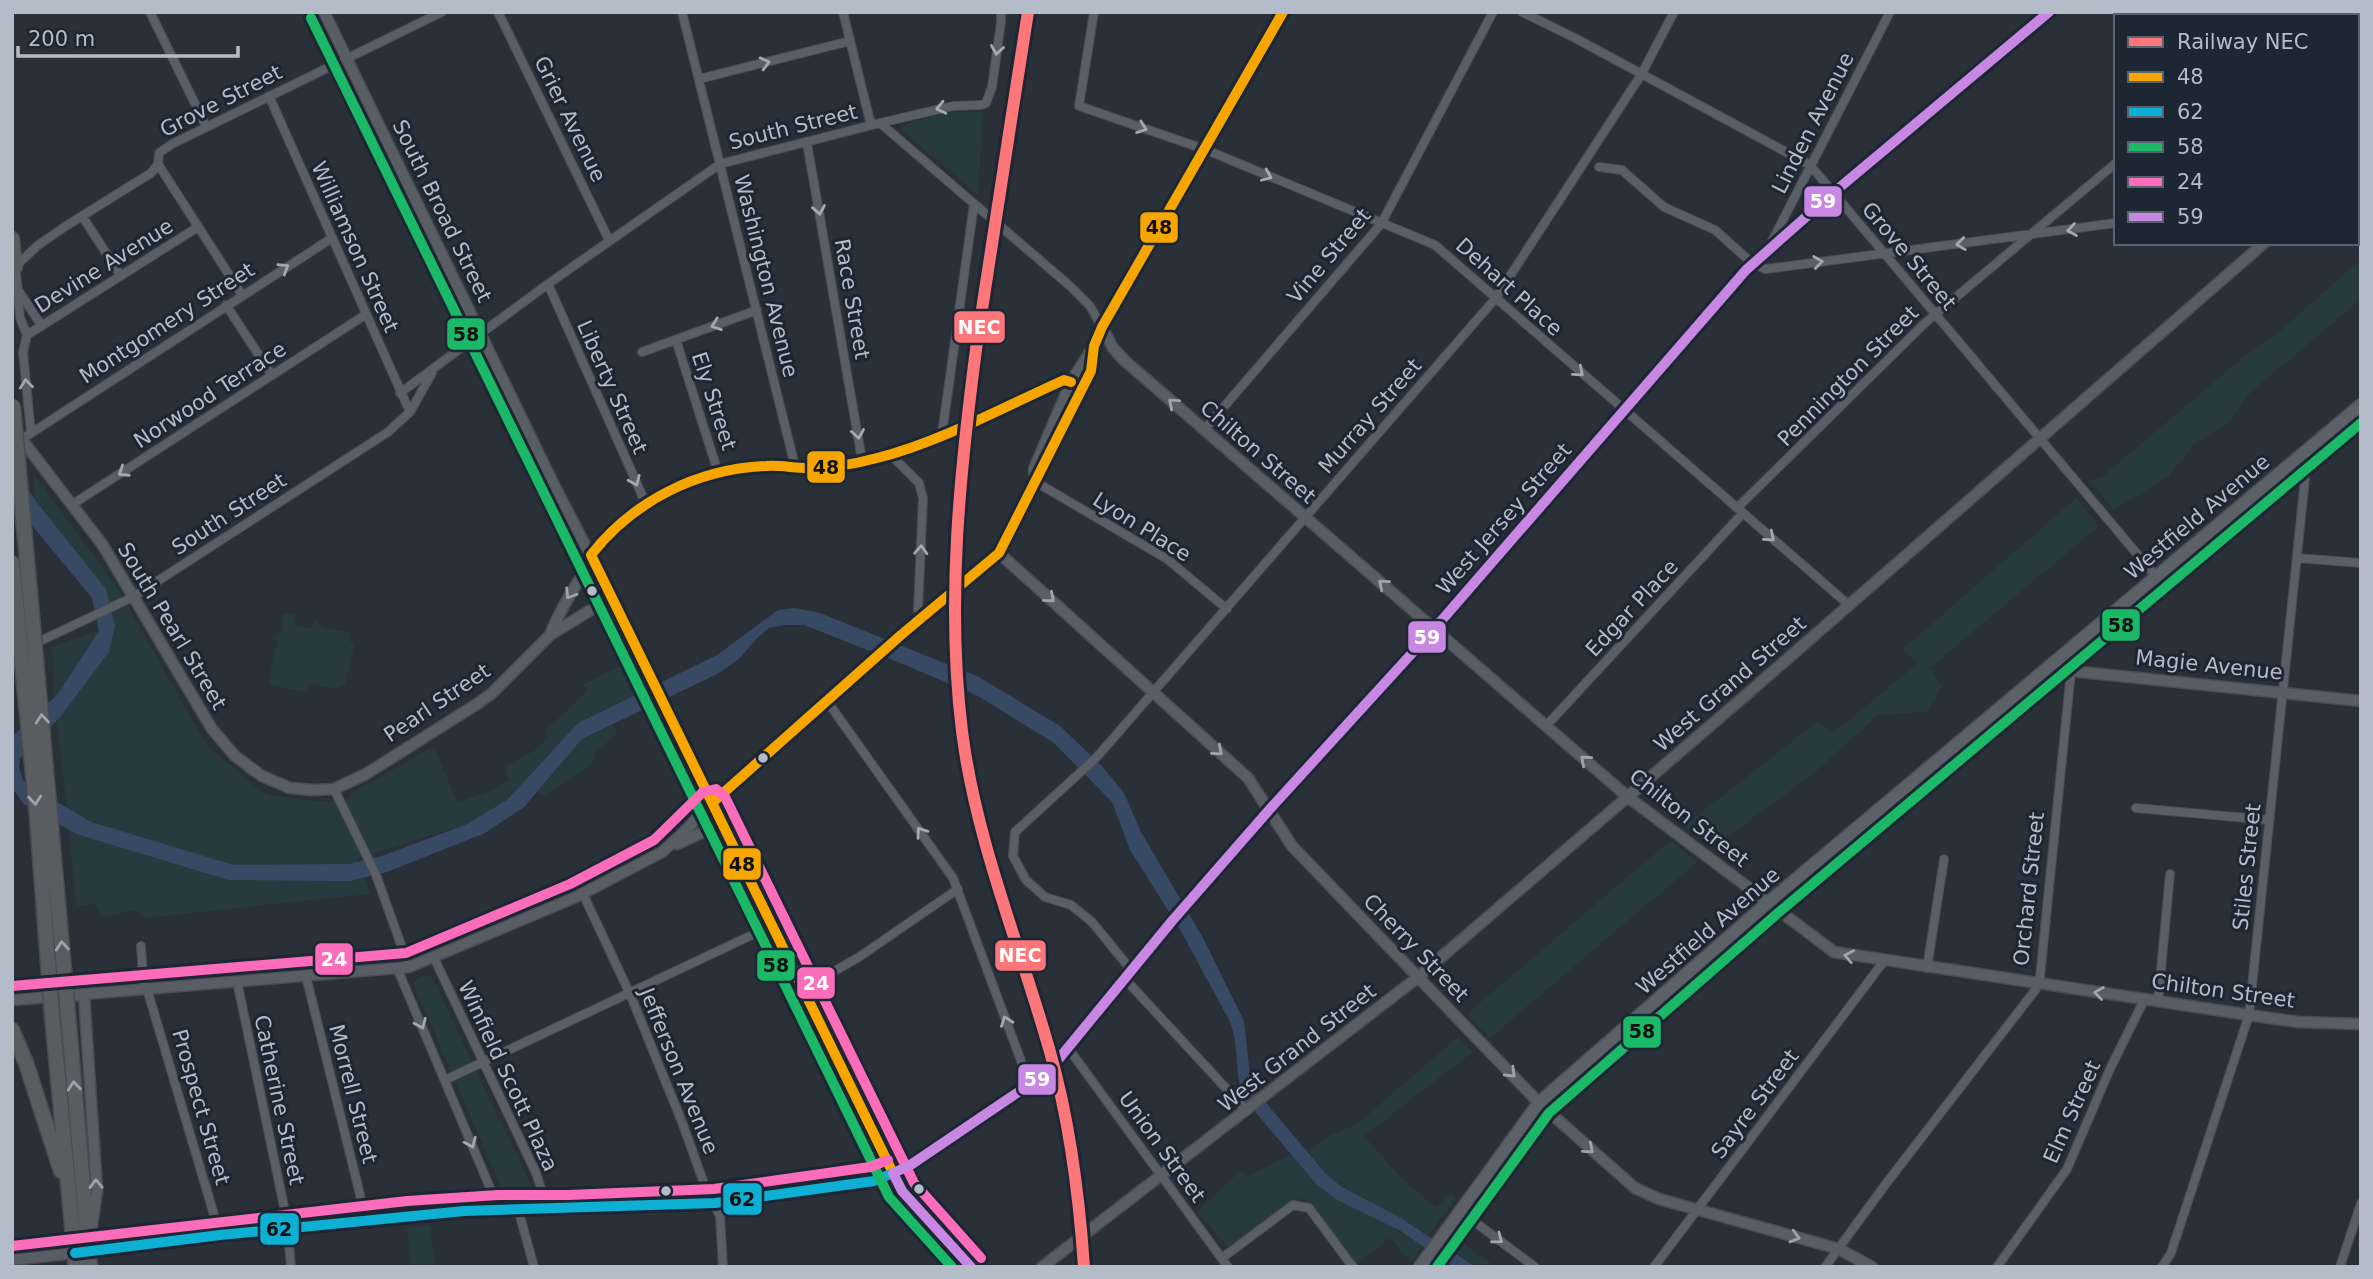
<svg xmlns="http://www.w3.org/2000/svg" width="2373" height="1279" font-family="'DejaVu Sans',sans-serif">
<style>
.green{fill:#273a3e}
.water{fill:#384963}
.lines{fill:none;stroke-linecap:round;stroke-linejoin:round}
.street-casing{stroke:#484c53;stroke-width:10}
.secondary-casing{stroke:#484c53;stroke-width:13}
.primary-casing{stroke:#484c55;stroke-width:15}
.highway-casing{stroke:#474c53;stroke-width:17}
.street{stroke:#5a5e66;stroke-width:8}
.secondary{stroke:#595d64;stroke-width:10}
.primary{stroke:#5c6168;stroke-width:12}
.highway{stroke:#5a5d60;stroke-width:14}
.highway-bridge-casing{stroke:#474c53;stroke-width:17;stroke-linecap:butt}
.highway-bridge{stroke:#5a5d60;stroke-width:14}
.bus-1-casing{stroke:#1d2633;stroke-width:16}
.bus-2-casing{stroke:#1d2633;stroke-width:16}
.bus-3-casing{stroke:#1d2633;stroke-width:16}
.bus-4-casing{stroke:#1d2633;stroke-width:16}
.bus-5-casing{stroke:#1d2633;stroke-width:16}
.bus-1{stroke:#f7a600;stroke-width:10}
.bus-2{stroke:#0dafd3;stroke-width:10}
.bus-3{stroke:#1ab867;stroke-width:10}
.bus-4{stroke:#fb6dba;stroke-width:10}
.bus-5{stroke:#c787e3;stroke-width:10}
.rail-1-casing{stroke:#1d2633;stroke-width:18}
.rail-1{stroke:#fc767a;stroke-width:12}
.oneway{stroke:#a2a9b5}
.oneway2{stroke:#9da4b0}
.oneway3{stroke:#9ea4af}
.bus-dot{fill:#b4bcc9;stroke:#1d2633;stroke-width:2.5}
.labels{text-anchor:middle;stroke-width:6;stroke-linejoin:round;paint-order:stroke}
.street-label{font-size:21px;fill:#b4bcc9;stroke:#1d2633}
.line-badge{stroke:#1d2633;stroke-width:2.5}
.badge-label{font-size:19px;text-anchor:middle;font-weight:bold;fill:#fff}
.pale-badge-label{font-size:19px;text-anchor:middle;font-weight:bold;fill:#111}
</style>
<rect width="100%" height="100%" fill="#2a3038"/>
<path class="green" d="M951 112H983L978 195 902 130 901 127 914 121Z
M2361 259V299L2251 392 2227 424 2194 444 2169 476 2114 510 2090 481 2102 477 2247 354 2276 335Z
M33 473 117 587 206 744 253 785 268 795 325 802 348 799 352 793 434 746 457 802 492 791 509 780 505 766 534 751 548 738 546 730 588 690 583 685 627 662 641 693 578 723 507 800 467 824 358 858 370 894 145 918 137 910 102 917 94 904 76 906 67 808 54 701 52 647 99 631 92 598 48 545 35 508Z
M2076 498 2099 526 1930 668 1942 686 1926 712 1878 715 1812 775 1713 847 1684 826 1818 721 1833 733 1918 663 1903 649Z
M283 613 295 615 294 625 312 629 314 620 318 621 322 627 349 632V641L355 643 345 686 339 685 338 690 309 683 307 693 272 685 269 681 272 678 270 675 275 648 279 645 274 637 284 629 281 624Z
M613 725 618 734 593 753 596 759 576 776 545 796 537 792 582 739Z
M1671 840 1697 862 1490 1038 1468 1013Z
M429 975 434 980 480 1080 531 1184 532 1192 525 1198 509 1197 503 1192 413 983 418 978Z
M1458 1037 1473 1052 1364 1136 1405 1182 1436 1207 1452 1193 1456 1198 1429 1235 1342 1187 1327 1175 1309 1152C1320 1138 1338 1131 1355 1126Z
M1291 1154 1316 1184 1337 1200 1385 1222 1422 1245 1411 1262 1390 1238 1357 1264 1311 1204 1304 1200 1296 1199 1228 1247 1197 1212 1240 1171 1249 1176Z
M430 1225 435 1267H411L407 1228Z
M1456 1235 1474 1252 1497 1267H1476L1448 1247Z"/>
<path class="water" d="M12 465 38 504 106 589 115 626 109 652 61 716 20 758 19 768 24 782 91 822 234 865 349 864 382 856 467 824 507 800 578 723 717 655 778 610 795 608 820 613 979 677 1060 726 1102 766 1124 793 1141 832 1202 936 1244 1021 1251 1085 1261 1097 1327 1175 1342 1187 1399 1217 1476 1267H1453L1399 1230 1337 1200 1316 1184 1242 1096C1235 1071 1239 1046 1230 1022L1181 931 1130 850 1112 802 1054 743 978 696 898 662 804 625H784L769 628 757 638 739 659 719 673 582 739 524 807 485 833 387 872 349 881 229 880 76 834 24 804 12 788V737L58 694 99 631 92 598 12 501Z"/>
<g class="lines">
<g class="street-casing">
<path id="street" d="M150 12 206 126
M498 12 609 240
M682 12 795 466
M843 12 871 125
M1094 12 1079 106 1204 149 1435 245 1850 606
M1522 12 1575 38 1810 165 2159 580
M2290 16 2295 12
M699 79 850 41
M269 96 410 412
M880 123 953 106 981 105 986 103 992 87 1001 22V12
M807 143 862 460
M158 164 242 295
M1599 167 1622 170 1664 207 1715 230 1753 264 1766 269 2116 223
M82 216 121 276
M1769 247 1890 12
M548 284 646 504
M18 291 20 318 27 335
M226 305 272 375
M42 326 18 290 15 267 37 246 66 226 151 173 158 164 159 153 172 144 442 12
M27 335 198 227
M27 335 23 352 31 433
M676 340 718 472
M642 352 757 310
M400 393 548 284 720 164 880 123 1070 286 1090 306 1102 327
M1204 430 1381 224 1493 12
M942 434 974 204
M22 439 332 238
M891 455 919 483 923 498 918 610 921 618
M1034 481 1167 559 1227 609
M73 504 365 315
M1737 508 1925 323 2116 163
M2297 558 2361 563
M34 644 133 597 388 432 410 412 432 373
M827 701 953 878 1030 1085
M1546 726 1743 513
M334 789 376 875 409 967
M2136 808 2269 820
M583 894 630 994 682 1122 706 1189 720 1216 723 1267
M141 946 144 989
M434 958 536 1173 548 1210
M397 968 499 1209
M1927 968 1944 859
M1132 971 1092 922 1071 905 1045 897 1026 880 1013 856 1015 832 1096 758 1495 299 1641 75 1674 12
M306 976 366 1219
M1125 979 1247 1111
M237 981 287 1221 291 1267
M147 989 220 1235
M802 990 859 957 958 889
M2158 1001 2170 874
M1068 1048 1228 1267
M445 1080 771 926
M518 1209 534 1267
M1460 1211 1535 1267
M1222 1258 1293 1205 1309 1208 1353 1267
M1654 1267 1884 961
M1825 1267 1885 1185 2036 989 2040 977 2071 671
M1997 1267 2067 1169 2110 1069 2144 1000
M2162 1267 2171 1253 2249 1015 2305 479 2300 466
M2340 1267 2361 1203"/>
</g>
<g class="secondary-casing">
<path id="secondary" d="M324 12 554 485 612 597 787 960 893 1173 902 1191 971 1267
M2244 12 2247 16
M2357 147 2361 151
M2357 161 2361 158
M2357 188 2361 187
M1102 327 1113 348 1124 360 1628 797 1834 952 2249 1015 2298 1022 2361 1024
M16 432 102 544 212 729 235 756 262 776 290 788 313 790 334 789 366 774 477 704 491 694 550 635 612 597
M1035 478 1034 469 1071 382 1094 346 1102 327 1283 12
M999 553 1248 778 1292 846 1539 1103 1635 1188 1659 1199 1839 1249 1872 1267
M550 635C559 612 570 594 583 574 588 565 590 554 597 546 634 500 692 473 749 468 771 465 791 467 813 468 841 468 885 457 912 448L1064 380 1071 382
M2058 659 2071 671 2361 701
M2071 671 2078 660 2092 647
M677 844 721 824
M84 994 97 1191 91 1232
M12 1000 409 967 576 897 662 852 681 835 712 803 901 635 999 553 1091 371 1094 346
M12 1260 409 1215 499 1209H569L715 1203 874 1181 909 1166 1039 1078 1057 1061 1172 921 1269 810 1435 628 1746 270 1833 193 2049 12
M1042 1267 1417 978 1746 695 2264 243"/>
</g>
<g class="primary-casing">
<path id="primary" d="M2071 654 2090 646 2112 630 2361 420
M1420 1267 1539 1103 1769 902 2361 405"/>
</g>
<g class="highway-casing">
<path id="highway" d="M12 239 15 267
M68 1014 90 1267
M52 1015 76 1267
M12 1030 26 1063 61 1171"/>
</g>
<use href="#street" class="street"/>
<use href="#secondary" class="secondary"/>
<use href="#primary" class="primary"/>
<use href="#highway" class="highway"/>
<g class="highway-bridge-casing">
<path id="highway-bridge" d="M13 406 68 1014
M12 562 36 804 52 1015"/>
</g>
<use href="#highway-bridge" class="highway-bridge"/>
<g class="bus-1-casing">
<path id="bus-1" d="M591 555 893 1173
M591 555C633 501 697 469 766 466 780 465 794 468 808 468 831 468 855 464 877 458 938 443 1006 406 1064 380L1071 382
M712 803 901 635 999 553 1091 371 1094 346 1102 327 1283 12"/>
</g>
<g class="bus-2-casing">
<path id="bus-2" d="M75 1253 220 1235 464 1211 715 1203 874 1181 893 1173"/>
</g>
<g class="bus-3-casing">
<path id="bus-3" d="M311 18 889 1197 952 1267
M1437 1267 1549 1113 1778 913 2361 423"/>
</g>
<g class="bus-4-casing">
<path id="bus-4" d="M12 986 406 953 570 884 654 840 703 792 716 789 725 797 914 1183 981 1258
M12 1246 407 1201 498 1195H569L714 1189 870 1167 888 1160"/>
</g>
<g class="bus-5-casing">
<path id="bus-5" d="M971 1267 902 1191 893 1173 909 1166 1039 1078 1057 1061 1172 921 1269 810 1435 628 1746 270 1833 193 2049 12"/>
</g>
<use href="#bus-1" class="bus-1"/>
<use href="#bus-2" class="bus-2"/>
<use href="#bus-3" class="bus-3"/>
<use href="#bus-4" class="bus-4"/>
<use href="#bus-5" class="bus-5"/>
<g class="rail-1-casing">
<path id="rail-1" d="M1028 12C1011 122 993 232 977 342 960 470 946 602 962 731 976 842 1020 945 1050 1052 1070 1122 1079 1194 1084 1267"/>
</g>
<use href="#rail-1" class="rail-1"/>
</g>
<defs><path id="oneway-chevron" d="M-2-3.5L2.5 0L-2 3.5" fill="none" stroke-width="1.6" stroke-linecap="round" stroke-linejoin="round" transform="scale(1.75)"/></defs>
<g class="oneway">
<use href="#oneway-chevron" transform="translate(997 50) rotate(99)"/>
<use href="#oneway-chevron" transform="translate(765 63) rotate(-14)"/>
<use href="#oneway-chevron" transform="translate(941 108) rotate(167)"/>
<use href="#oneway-chevron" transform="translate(1142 128) rotate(20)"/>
<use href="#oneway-chevron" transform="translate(1267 176) rotate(23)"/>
<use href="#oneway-chevron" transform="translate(819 210) rotate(80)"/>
<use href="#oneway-chevron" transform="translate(2072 230) rotate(171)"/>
<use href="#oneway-chevron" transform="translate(1961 244) rotate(173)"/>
<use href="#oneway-chevron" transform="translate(1818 262) rotate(-8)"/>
<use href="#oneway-chevron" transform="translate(284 268) rotate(-32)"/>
<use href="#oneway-chevron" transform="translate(716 325) rotate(160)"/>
<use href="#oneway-chevron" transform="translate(1579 372) rotate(41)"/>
<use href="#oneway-chevron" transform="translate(26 384) rotate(-96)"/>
<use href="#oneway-chevron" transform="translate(858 434) rotate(81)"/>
<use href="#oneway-chevron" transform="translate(123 472) rotate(147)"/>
<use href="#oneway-chevron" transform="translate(635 481) rotate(66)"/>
<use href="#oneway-chevron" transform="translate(1770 537) rotate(40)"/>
<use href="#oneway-chevron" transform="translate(921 550) rotate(-87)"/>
<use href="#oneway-chevron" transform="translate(921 832) rotate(-125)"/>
<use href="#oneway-chevron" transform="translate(1006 1021) rotate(-110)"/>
<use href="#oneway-chevron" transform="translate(421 1024) rotate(67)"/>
<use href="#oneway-chevron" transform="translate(471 1143) rotate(67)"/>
<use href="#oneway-chevron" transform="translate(1498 1239) rotate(37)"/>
</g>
<g class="oneway2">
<use href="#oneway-chevron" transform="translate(1173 403) rotate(-139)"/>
<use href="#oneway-chevron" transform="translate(1383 584) rotate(-140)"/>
<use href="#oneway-chevron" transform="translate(570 594) rotate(122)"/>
<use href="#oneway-chevron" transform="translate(1050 598) rotate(41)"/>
<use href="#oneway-chevron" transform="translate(1218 751) rotate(41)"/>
<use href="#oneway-chevron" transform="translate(1585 760) rotate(-139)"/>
<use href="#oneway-chevron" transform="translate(1849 956) rotate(-169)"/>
<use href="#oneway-chevron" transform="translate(2099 993) rotate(-172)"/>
<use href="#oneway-chevron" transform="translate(1511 1073) rotate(45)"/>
<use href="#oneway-chevron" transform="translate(1589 1149) rotate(40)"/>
<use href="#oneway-chevron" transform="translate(96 1184) rotate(-91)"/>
<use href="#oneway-chevron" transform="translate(1795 1237) rotate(16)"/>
</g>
<g class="oneway3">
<use href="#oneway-chevron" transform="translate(42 719) rotate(-95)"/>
<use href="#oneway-chevron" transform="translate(35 800) rotate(85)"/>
<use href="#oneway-chevron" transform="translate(62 946) rotate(-95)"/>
<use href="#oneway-chevron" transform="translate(74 1086) rotate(-95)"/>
</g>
<g class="bus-dot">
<circle cx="592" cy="591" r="6"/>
<circle cx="763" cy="758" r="6"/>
<circle cx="919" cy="1189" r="6"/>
<circle cx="666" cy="1191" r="6"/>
</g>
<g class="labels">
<g class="street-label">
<text transform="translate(221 101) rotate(-27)" y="7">Grove Street</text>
<text transform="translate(570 119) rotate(64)" y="7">Grier Avenue</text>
<text transform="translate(1813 123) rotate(-63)" y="7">Linden Avenue</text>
<text transform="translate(793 127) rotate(-14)" y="7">South Street</text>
<text transform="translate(442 211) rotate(64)" y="7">South Broad Street</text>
<text transform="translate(355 247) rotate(66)" y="7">Williamson Street</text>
<text transform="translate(1329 256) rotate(-50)" y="7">Vine Street</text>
<text transform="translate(1909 256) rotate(50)" y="7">Grove Street</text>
<text transform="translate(104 266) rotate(-32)" y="7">Devine Avenue</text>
<text transform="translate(766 276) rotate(76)" y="7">Washington Avenue</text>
<text transform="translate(1509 287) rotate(42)" y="7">Dehart Place</text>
<text transform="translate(852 299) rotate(80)" y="7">Race Street</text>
<text transform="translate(167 323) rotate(-33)" y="7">Montgomery Street</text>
<text transform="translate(1848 376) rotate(-45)" y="7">Pennington Street</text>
<text transform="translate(612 387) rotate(66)" y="7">Liberty Street</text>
<text transform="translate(210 395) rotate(-33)" y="7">Norwood Terrace</text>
<text transform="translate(714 401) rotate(72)" y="7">Ely Street</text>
<text transform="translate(1370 416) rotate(-49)" y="7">Murray Street</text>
<text transform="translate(1258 452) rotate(41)" y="7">Chilton Street</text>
<text transform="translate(229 514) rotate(-33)" y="7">South Street</text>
<text transform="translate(2197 517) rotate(-40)" y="7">Westfield Avenue</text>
<text transform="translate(1504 519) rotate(-49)" y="7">West Jersey Street</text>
<text transform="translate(1142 527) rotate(32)" y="7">Lyon Place</text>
<text transform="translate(1632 608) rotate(-47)" y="7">Edgar Place</text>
<text transform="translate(172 626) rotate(59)" y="7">South Pearl Street</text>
<text transform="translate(2209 665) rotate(6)" y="7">Magie Avenue</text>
<text transform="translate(1730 684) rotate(-41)" y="7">West Grand Street</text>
<text transform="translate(437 703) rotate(-34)" y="7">Pearl Street</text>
<text transform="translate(1689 818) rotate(38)" y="7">Chilton Street</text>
<text transform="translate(2247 867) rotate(-84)" y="7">Stiles Street</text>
<text transform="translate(2029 889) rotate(-84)" y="7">Orchard Street</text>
<text transform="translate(1708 931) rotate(-41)" y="7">Westfield Avenue</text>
<text transform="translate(1416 948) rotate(46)" y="7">Cherry Street</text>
<text transform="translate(2223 991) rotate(8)" y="7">Chilton Street</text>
<text transform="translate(1297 1048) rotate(-38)" y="7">West Grand Street</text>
<text transform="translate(679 1071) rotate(68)" y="7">Jefferson Avenue</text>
<text transform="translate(508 1076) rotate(65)" y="7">Winfield Scott Plaza</text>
<text transform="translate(353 1094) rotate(76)" y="7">Morrell Street</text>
<text transform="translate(279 1100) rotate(78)" y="7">Catherine Street</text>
<text transform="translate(1755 1104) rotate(-53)" y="7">Sayre Street</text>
<text transform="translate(201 1107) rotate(74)" y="7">Prospect Street</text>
<text transform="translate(2072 1112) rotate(-66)" y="7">Elm Street</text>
<text transform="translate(1162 1147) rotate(54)" y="7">Union Street</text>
</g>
</g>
<g class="line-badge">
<rect x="1803" y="185" width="40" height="33" rx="7" fill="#c787e3"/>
<rect x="1139" y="211" width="40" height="33" rx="7" fill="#f7a600"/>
<rect x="953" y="310" width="53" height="34" rx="7" fill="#fc767a"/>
<rect x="446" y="317" width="40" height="34" rx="7" fill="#1ab867"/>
<rect x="806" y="450" width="40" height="34" rx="7" fill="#f7a600"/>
<rect x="2101" y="608" width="40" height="34" rx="7" fill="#1ab867"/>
<rect x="1407" y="620" width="40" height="34" rx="7" fill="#c787e3"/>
<rect x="722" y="847" width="40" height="34" rx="7" fill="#f7a600"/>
<rect x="994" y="939" width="53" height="33" rx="7" fill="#fc767a"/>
<rect x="314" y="942" width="40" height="34" rx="7" fill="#fb6dba"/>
<rect x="756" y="949" width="40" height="33" rx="7" fill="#1ab867"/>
<rect x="796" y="966" width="40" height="34" rx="7" fill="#fb6dba"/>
<rect x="1622" y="1015" width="40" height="34" rx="7" fill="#1ab867"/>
<rect x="1017" y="1063" width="40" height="33" rx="7" fill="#c787e3"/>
<rect x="722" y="1182" width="41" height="34" rx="7" fill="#0dafd3"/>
<rect x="259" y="1212" width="41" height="34" rx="7" fill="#0dafd3"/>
</g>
<g class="badge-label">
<text x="1823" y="208">59</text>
<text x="979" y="334">NEC</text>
<text x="1427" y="644">59</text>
<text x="1020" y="962">NEC</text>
<text x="334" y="966">24</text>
<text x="816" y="990">24</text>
<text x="1037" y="1086">59</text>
</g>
<g class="pale-badge-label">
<text x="1159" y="234">48</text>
<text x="466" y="341">58</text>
<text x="826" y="474">48</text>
<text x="2121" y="632">58</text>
<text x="742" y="871">48</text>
<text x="776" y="972">58</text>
<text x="1642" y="1038">58</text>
<text x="742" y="1206">62</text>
<text x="279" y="1236">62</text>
</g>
<rect width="2373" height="1279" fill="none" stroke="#b4bcc9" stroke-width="28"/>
<rect x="2114" y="14" width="245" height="231" fill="#1d2633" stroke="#59626f" stroke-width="2"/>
<rect x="2128" y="37" width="35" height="10" fill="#fc767a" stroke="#59626f" stroke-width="2"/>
<text x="2177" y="49" font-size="21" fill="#b4bcc9">Railway NEC</text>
<rect x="2128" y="72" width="35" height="10" fill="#f7a600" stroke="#59626f" stroke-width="2"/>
<text x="2177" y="84" font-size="21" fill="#b4bcc9">48</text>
<rect x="2128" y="107" width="35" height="10" fill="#0dafd3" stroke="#59626f" stroke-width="2"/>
<text x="2177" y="119" font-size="21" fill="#b4bcc9">62</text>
<rect x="2128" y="142" width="35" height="10" fill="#1ab867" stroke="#59626f" stroke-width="2"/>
<text x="2177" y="154" font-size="21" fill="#b4bcc9">58</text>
<rect x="2128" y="177" width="35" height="10" fill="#fb6dba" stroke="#59626f" stroke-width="2"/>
<text x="2177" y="189" font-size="21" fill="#b4bcc9">24</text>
<rect x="2128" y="212" width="35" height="10" fill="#c787e3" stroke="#59626f" stroke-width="2"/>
<text x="2177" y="224" font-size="21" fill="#b4bcc9">59</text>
<path d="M18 46v10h220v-10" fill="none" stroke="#b4bcc9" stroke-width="3.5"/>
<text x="28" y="46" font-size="21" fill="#b4bcc9" stroke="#1d2633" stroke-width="5" paint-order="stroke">200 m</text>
</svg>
